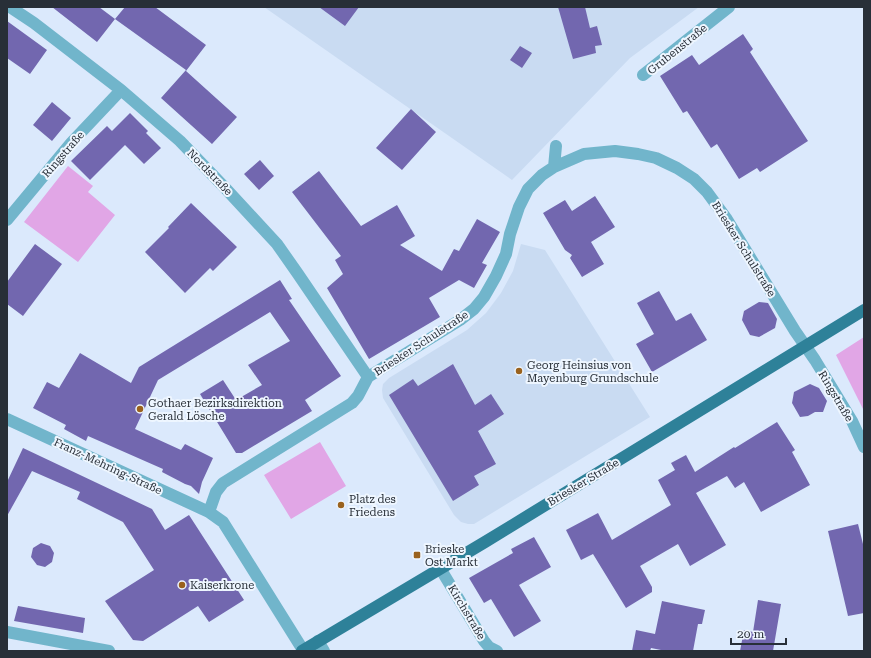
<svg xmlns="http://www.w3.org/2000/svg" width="871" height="658" font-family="'Roboto Serif',serif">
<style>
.built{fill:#c9dbf2}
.green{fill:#e1a6e6}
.building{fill:#7267af}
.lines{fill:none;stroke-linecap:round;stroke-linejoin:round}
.minor{stroke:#71b5cb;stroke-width:12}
.major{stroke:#2e8199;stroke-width:12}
.poi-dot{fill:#9a621e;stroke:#eef6ff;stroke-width:1.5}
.labels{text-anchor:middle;stroke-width:4;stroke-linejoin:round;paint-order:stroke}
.street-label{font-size:11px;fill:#282f38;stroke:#eef6ff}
.poi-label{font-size:11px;fill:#282f38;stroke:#eef6ff;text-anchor:start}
</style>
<rect width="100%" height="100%" fill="#dbe9fc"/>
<path class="built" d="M264 7H699L630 58 512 180Z
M521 244 545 250 650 417 474 524H468L461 522 454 515 383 398 382 390 383 384 389 378 467 330 486 313 501 293 513 271Z"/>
<path class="green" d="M68 166 93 186 88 192 115 215 78 262 24 222Z
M864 337V411L836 355Z
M320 442 346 486 291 519 264 475Z"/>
<path class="building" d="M52 7H99L115 19 97 42Z
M125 7H155L206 45 186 71 237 117 212 144 161 98 186 70 115 19Z
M319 7H359L345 26Z
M558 7H585L590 28 597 26 602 45 595 46 596 53 573 59Z
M7 21 47 50 30 74 7 58Z
M743 34 753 49 750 52 808 141 760 172 757 168 739 179 717 144 711 148 687 111 683 113 660 76 692 55 699 65Z
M520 46 532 53 522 68 510 60Z
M52 102 71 118 52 141 33 125Z
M411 109 436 132 402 170 376 148Z
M130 113 148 131 146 133 161 148 144 164 125 145 90 180 71 161 107 126 112 131Z
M260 160 274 176 259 190 244 174Z
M319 171 361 226 397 205 415 236 400 245 442 271 454 249 459 251 477 219 500 232 482 263 487 265 474 288 459 280 429 298 440 317 369 359 327 288 343 274 335 260 341 256 292 192Z
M595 196 615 227 591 242 604 264 582 277 570 258 572 255 565 250 543 213 565 200 572 211Z
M191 203 237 247 213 271 210 268 185 293 145 252 169 228 168 227Z
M35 244 62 264 23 316 7 304V282Z
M280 280 292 299 289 300 341 376 305 400 312 411 242 453H236L200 394 223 380 236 400 262 385 248 365 290 341 270 312 158 380 135 429 181 450 185 444 213 458 202 482 199 494 191 486 185 484 162 472 163 469 88 436 86 441 64 429 66 425 33 408 47 382 59 388 80 353 131 383 139 367Z
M659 291 676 321 691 313 707 340 652 372 636 344 654 334 637 303Z
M759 302 768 303 777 319 775 328 759 337 750 335 742 320 744 311Z
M453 364 475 405 491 394 504 414 478 431 496 464 474 476 479 485 453 501 389 395 413 379 418 386Z
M810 384 819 388 827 401 823 412H815L808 416 800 417 792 403 794 392Z
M777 422 795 450 792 452 810 485 761 512 744 482 735 488 727 476 696 493 726 545 690 566 678 544 640 566 652 587V592L626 608 593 554 581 560 566 530 598 513 612 540 671 505 658 480 675 470 671 463 686 455 695 472 734 447 735 448Z
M23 448 152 509 165 530 189 515 244 600 209 622 198 606 143 641 133 640 105 601 154 570 123 522 77 499 80 492 32 471 7 516V482Z
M858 524 864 548V613L848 616 828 531Z
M534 537 551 567 519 585 541 621 514 637 491 599 484 603 469 578 513 553 511 549Z
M41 543 50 546 54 553 52 562 45 567 37 565 31 557 33 548Z
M758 600 781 604 773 651H740L744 630 753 632Z
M662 601 705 610 702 624H698L693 651H666L651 648 650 651H632L636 630 655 634Z
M18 606 85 618 83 633 14 621Z"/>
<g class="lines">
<path class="minor" d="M10 7 34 23 121 90 180 141 204 166 227 190 277 244 298 274 368 377
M643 75 729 7
M554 167 556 146
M7 220 71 143 121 90
M368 377 460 320 474 309 484 297 496 276 506 254 510 234 519 207 528 189 542 175 554 167 584 154 615 151 638 154 656 158 677 168 694 179 707 192 726 218 795 331 815 360 852 421 864 447
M7 419 209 512 223 522 303 650
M209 512 216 492 223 483 352 403 358 396 368 377
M440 568 484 641 489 647 497 651
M7 632 109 651
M318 641 324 651"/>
<path class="major" d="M302 651 485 542 864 310"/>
</g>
<g class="poi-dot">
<circle cx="519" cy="371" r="4"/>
<circle cx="140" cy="409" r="4"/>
<circle cx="341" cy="505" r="4"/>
<rect x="413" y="551" width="8" height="8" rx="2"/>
<circle cx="182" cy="585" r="4"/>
</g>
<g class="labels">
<g class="street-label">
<text transform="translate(677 49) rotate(-39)" y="4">Grubenstraße</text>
<text transform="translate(63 154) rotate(-49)" y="4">Ringstraße</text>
<text transform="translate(210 172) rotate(46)" y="4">Nordstraße</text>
<text transform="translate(744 249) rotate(58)" y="4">Briesker Schulstraße</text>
<text transform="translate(421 343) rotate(-33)" y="4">Briesker Schulstraße</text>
<text transform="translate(836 396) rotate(59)" y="4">Ringstraße</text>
<text transform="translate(108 466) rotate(25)" y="4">Franz-Mehring-Straße</text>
<text transform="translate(583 482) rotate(-31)" y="4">Briesker Straße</text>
<text transform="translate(467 612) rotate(59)" y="4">Kirchstraße</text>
</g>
<g class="poi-label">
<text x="527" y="369">Georg Heinsius von<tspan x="527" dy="13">Mayenburg Grundschule</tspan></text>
<text x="148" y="407">Gothaer Bezirksdirektion<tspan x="148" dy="13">Gerald Lösche</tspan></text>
<text x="349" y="503">Platz des<tspan x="349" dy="13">Friedens</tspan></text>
<text x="425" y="553">Brieske<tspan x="425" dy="13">Ost Markt</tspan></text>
<text x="190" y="589">Kaiserkrone</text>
</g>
</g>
<rect width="871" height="658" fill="none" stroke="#282f38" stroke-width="16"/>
<path d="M731 638v6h55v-6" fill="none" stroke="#282f38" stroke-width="2"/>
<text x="737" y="638" font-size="12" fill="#282f38" stroke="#eef6ff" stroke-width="3" paint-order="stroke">20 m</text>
</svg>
